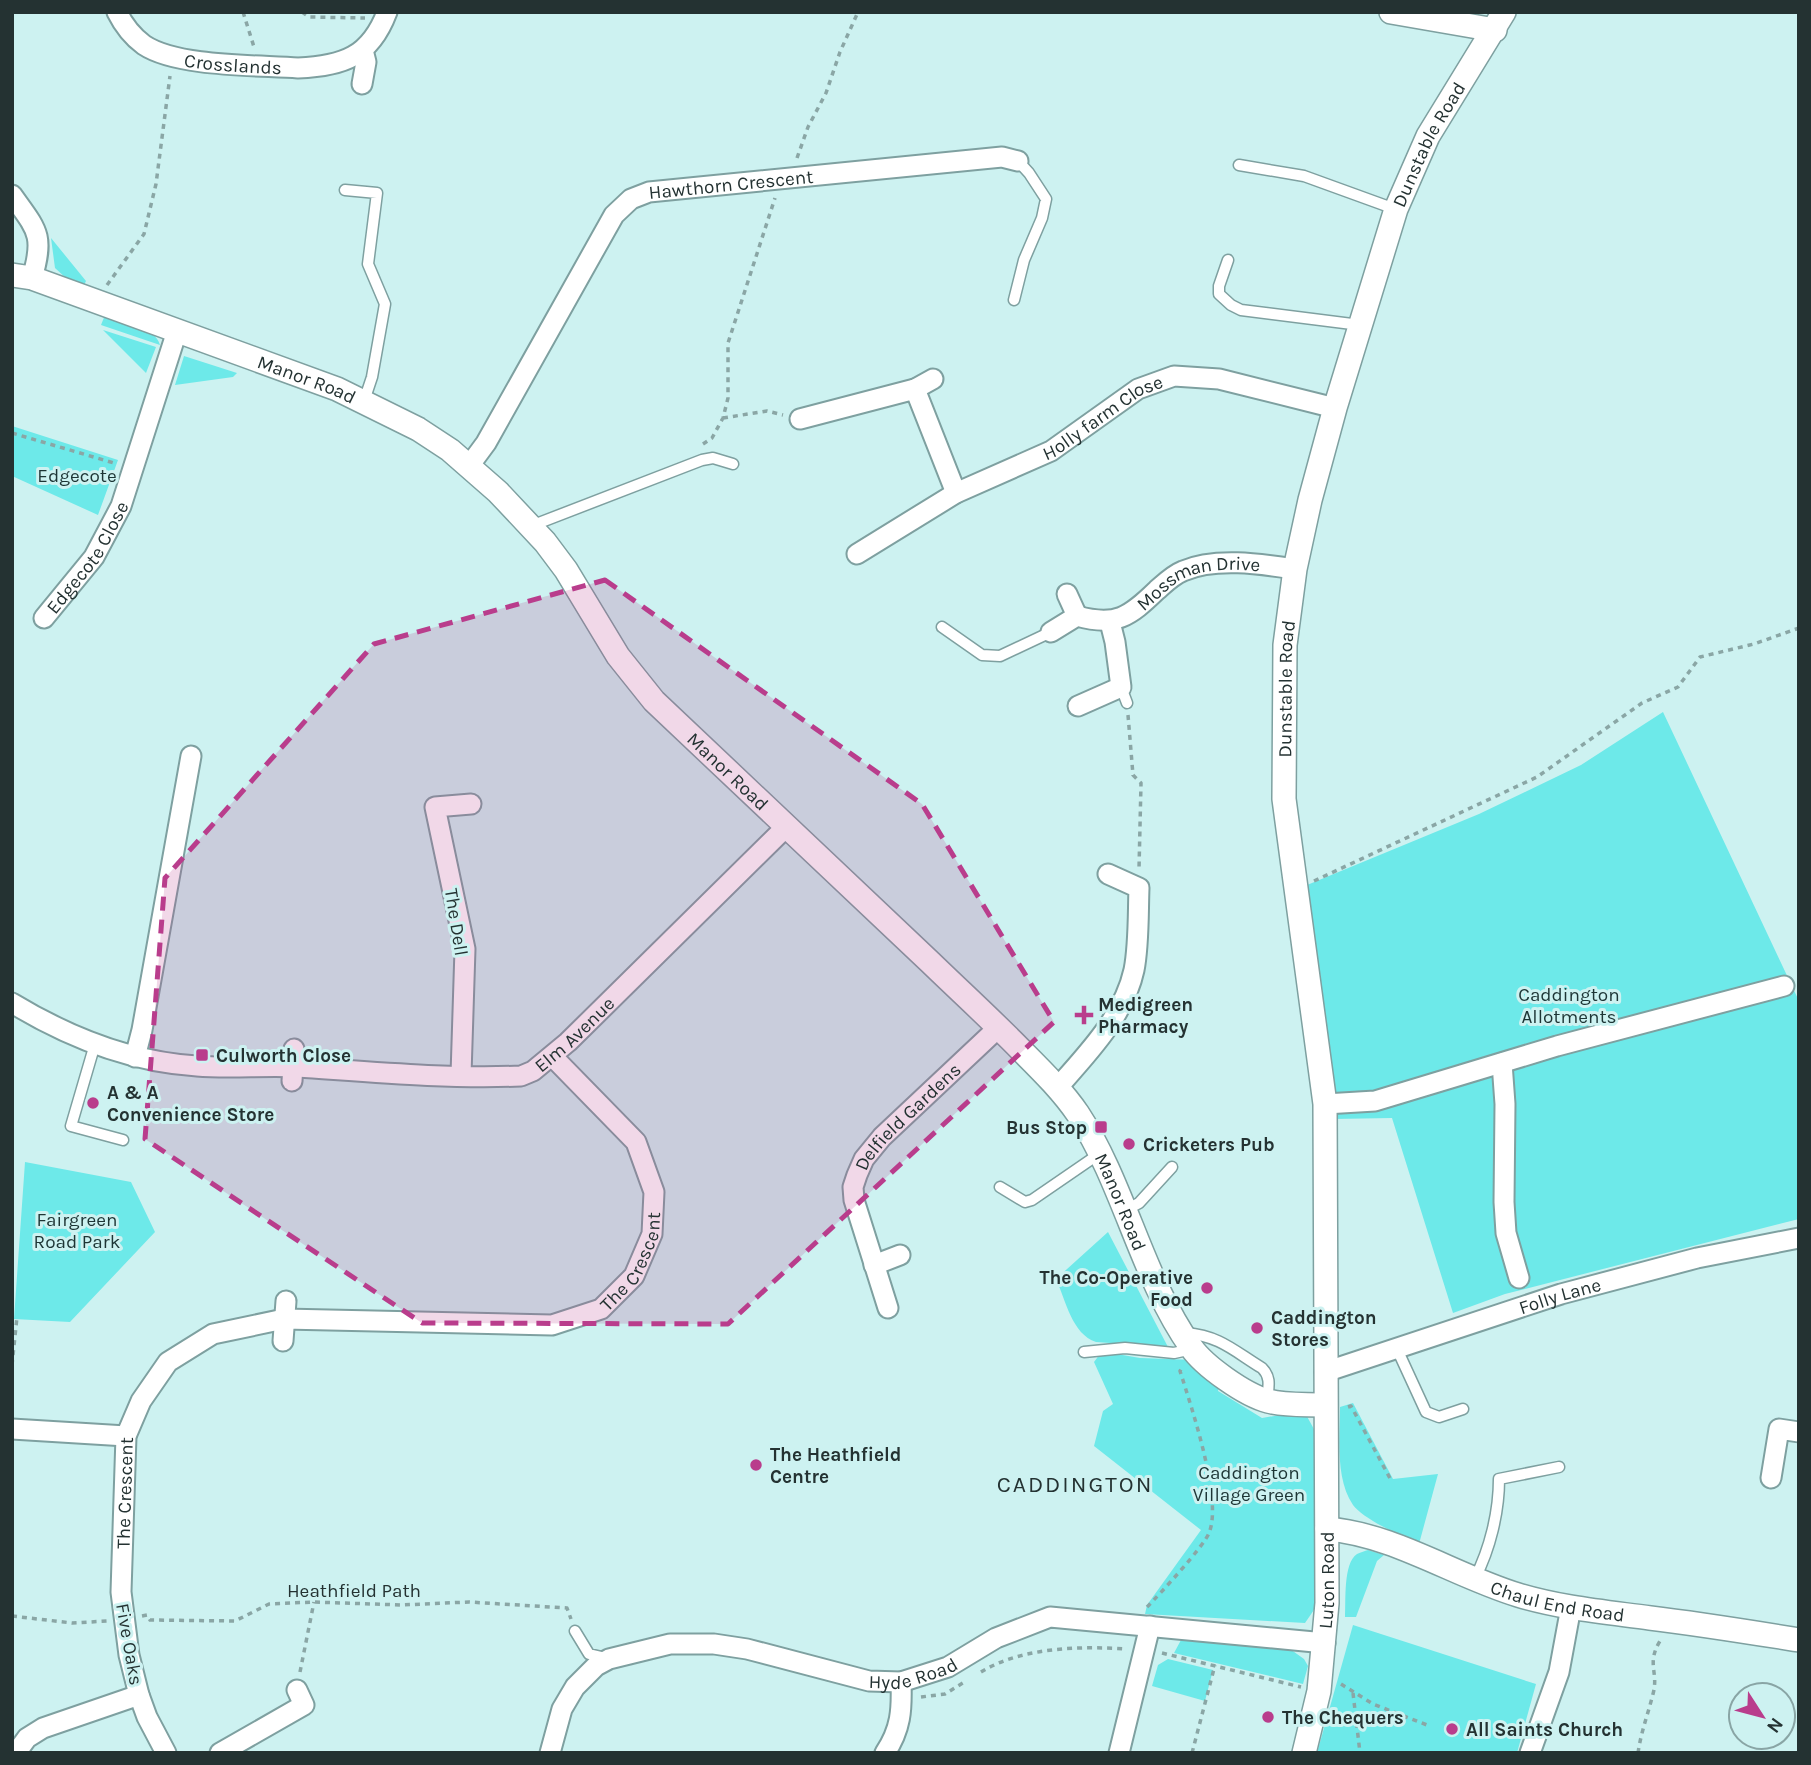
<svg xmlns="http://www.w3.org/2000/svg" width="1811" height="1765" font-family="Karla,sans-serif">
<style>
.green{fill:#6de9e9}
.lines{fill:none;stroke-linecap:round;stroke-linejoin:round}
.service-casing{stroke:#7ea0a0;stroke-width:13}
.minor-casing{stroke:#7ea0a0;stroke-width:23}
.tertiary-casing{stroke:#7ea0a0;stroke-width:26}
.path{stroke:#8aa6a5;stroke-width:3.5;stroke-dasharray:5 5;stroke-linecap:butt}
.service{stroke:#fff;stroke-width:10}
.minor{stroke:#fff;stroke-width:19}
.tertiary{stroke:#fff;stroke-width:23}
.marked{fill:#b93d8c;fill-opacity:0.2;stroke:#b93d8c;stroke-width:5;stroke-dasharray:14 9;stroke-linejoin:round}
.poi-dot{fill:#b93d8c;stroke:#cdf2f1;stroke-width:2.5}
.labels{text-anchor:middle;stroke-width:6;stroke-linejoin:round;paint-order:stroke}
.street-label{font-size:19px;fill:#243232;stroke:#cdf2f1}
.park-label{font-size:19px;fill:#1d3535;stroke:#cdf2f1}
.poi-label{font-size:19px;font-weight:bold;fill:#243232;stroke:#cdf2f1;text-anchor:start}
.quarter-label{font-size:23px;letter-spacing:2px;fill:#243232;stroke:#cdf2f1}
</style>
<rect width="100%" height="100%" fill="#cdf2f1"/>
<path class="green" d="M51 238 86 281 84 285 67 279 55 268Z
M105 315C121 321 155 326 160 345L101 325Z
M103 330 156 347 146 373Z
M184 356 237 373 233 377 175 385Z
M12 426 118 460 98 515 12 476Z
M1663 712 1799 1001V1219L1505 1294 1453 1313 1392 1118 1333 1119 1295 890 1479 814 1581 765Z
M25 1162 131 1182 155 1232 70 1322 14 1319Z
M1108 1232 1168 1347 1096 1342C1072 1334 1066 1301 1056 1279Z
M1111 1353 1140 1358 1196 1360 1221 1377 1218 1391 1262 1418 1304 1411 1315 1431 1318 1604 1305 1623 1145 1614 1147 1605 1201 1530 1094 1446 1103 1411 1113 1404 1094 1362 1100 1354Z
M1353 1403 1393 1479 1438 1474 1419 1544C1403 1537 1363 1519 1353 1505 1335 1478 1340 1438 1340 1407Z
M1368 1550 1384 1555 1377 1561 1356 1617H1345C1346 1601 1343 1563 1357 1554 1361 1552 1365 1551 1368 1550Z
M1353 1625 1536 1684 1517 1753H1317Z
M1181 1640 1290 1649 1304 1659 1308 1666 1303 1684 1174 1653Z
M1168 1659 1213 1670 1205 1701 1152 1686 1158 1665Z"/>
<g class="lines">
<g class="service-casing">
<path id="service" d="M1239 165 1304 176 1395 209
M345 190 377 193 368 264 385 304 372 377 364 401
M1228 260 1219 286V294L1231 305 1241 310 1360 325
M1014 300 1024 260 1042 218 1046 199 1029 173 1018 161
M531 526 702 460 713 458 733 464
M942 627 982 655 1000 656 1051 632
M1121 687 1127 703
M95 1044 71 1126 123 1140
M1000 1187 1025 1202 1032 1200 1099 1154
M1124 1211 1139 1203 1172 1167
M1186 1333C1220 1336 1234 1351 1262 1368 1272 1378 1268 1388 1267 1401
M1397 1349 1426 1412 1439 1417 1463 1409
M1084 1352 1125 1348 1174 1353 1192 1349
M1475 1578C1490 1549 1499 1512 1499 1479L1559 1467
M575 1631 589 1654 606 1658"/>
</g>
<g class="minor-casing">
<g id="minor">
<path id="s1" d="M117 12C123 24 133 37 144 45 177 67 257 65 298 68 343 66 370 57 387 12"/>
<path d="M362 84 366 62 363 50"/>
<path d="M12 195C37 230 45 235 32 278"/>
<path d="M915 389 933 379"/>
<path d="M800 419 915 389 956 493"/>
<path id="s2" d="M469 466 486 443 614 215 631 199 649 192 1002 157 1018 161"/>
<path id="s3" d="M857 554 956 493 1051 451 1138 389 1174 376 1219 379 1335 408"/>
<path d="M1067 594 1077 616"/>
<path id="s4" d="M44 618 94 557 121 506 177 331"/>
<path id="s5" d="M1051 632 1077 616C1116 627 1129 617 1157 590 1165 583 1173 575 1183 571 1215 557 1261 564 1295 569"/>
<path d="M1078 706 1121 687 1115 642 1110 622"/>
<path id="s6" d="M12 1003C68 1037 130 1062 197 1066 230 1069 264 1065 298 1067 372 1072 447 1079 521 1076L533 1071 568 1042 787 826"/>
<path d="M135 1057 142 1030 191 756"/>
<path d="M1502 1063 1505 1104 1504 1202 1506 1233 1519 1278"/>
<path d="M461 1075 465 949 435 807 471 804"/>
<path d="M292 1081 294 1049"/>
<path d="M1058 1087C1088 1053 1124 1016 1134 970 1139 945 1138 913 1139 888L1108 874"/>
<path d="M1325 1104 1375 1101 1557 1046 1784 986"/>
<path d="M874 1265 900 1255"/>
<path id="s7" d="M888 1308 854 1200 853 1187 857 1175 864 1159 882 1137 999 1027"/>
<path d="M283 1341 286 1301"/>
<path id="s8" d="M1325 1372 1561 1294 1697 1258 1799 1238"/>
<path d="M12 1429 126 1436"/>
<path d="M1771 1478 1779 1429 1799 1432"/>
<path d="M16 1753 27 1738 43 1728 139 1695"/>
<path id="s9" d="M166 1753 147 1717 139 1695 129 1655 121 1592 126 1436 141 1401 168 1362 213 1334 284 1319 552 1325 601 1309 634 1276 652 1234 654 1192 636 1142 552 1056"/>
<path d="M220 1753 304 1705 297 1690"/>
<path id="s10" d="M550 1753 562 1709 575 1687 596 1666 609 1659 670 1644H714L747 1649 869 1681 901 1682 948 1667 996 1638 1050 1617 1325 1643"/>
<path d="M885 1753C901 1729 902 1710 901 1682"/>
<path d="M1119 1753 1150 1626"/>
<path d="M1530 1753 1559 1672 1571 1607"/>
</g>
</g>
<g class="tertiary-casing">
<g id="tertiary">
<path d="M1391 12 1495 30"/>
<path id="s11" d="M12 275 32 278 337 389 418 429 450 450 498 492 545 542 566 570 618 656 654 701C746 788 838 875 930 962 962 993 995 1023 1025 1054 1044 1073 1063 1092 1078 1114 1124 1184 1142 1278 1191 1347 1204 1366 1245 1395 1268 1401 1286 1406 1306 1404 1325 1405"/>
<path id="s12" d="M1327 1529C1393 1534 1455 1576 1518 1595 1561 1608 1606 1612 1650 1618 1700 1624 1749 1632 1799 1640"/>
<path id="s13" d="M1304 1753 1319 1691 1327 1603 1325 1104 1284 799 1285 645 1295 569 1310 500 1335 408 1396 209 1428 136 1504 12"/>
</g>
</g>
<path class="path" d="M243 12 254 47
M302 12 309 17 365 18
M797 158 808 127 826 93 840 52 858 12
M107 285 144 234 156 184 170 76
M723 418 767 411 783 415
M12 433 114 463
M703 444 712 438 723 418 728 398V343L775 198
M1128 715 1133 775 1141 783 1139 869
M1314 881 1537 777 1642 703 1678 687 1700 657 1754 644 1799 628
M12 1365 17 1317
M1348 1407 1351 1406 1392 1482
M1147 1607C1160 1594 1204 1546 1209 1533 1223 1500 1191 1406 1180 1371L1183 1366
M12 1616 72 1623 107 1621
M142 1616 147 1615 150 1620 235 1621 269 1604 314 1602 401 1605 469 1602 567 1608 571 1619
M1162 1653 1301 1687
M300 1672 314 1602
M981 1672C1022 1647 1080 1646 1127 1649
M1341 1684 1373 1704 1427 1725
M1353 1693 1360 1753
M921 1697 945 1694 966 1681
M1192 1753 1215 1665
M1638 1753C1641 1732 1648 1714 1653 1694 1659 1672 1646 1664 1660 1641"/>
<use href="#service" class="service"/>
<use href="#minor" class="minor"/>
<use href="#tertiary" class="tertiary"/>
</g>
<path class="marked" d="M605 580 922 804 1054 1022 728 1324 422 1323 145 1139 165 878 374 644Z"/>
<g class="poi-dot">
<path d="M1080.5 1004.5h7v7h7v7h-7v7h-7v-7h-7v-7h7z"/>
<rect x="195" y="1048" width="14" height="14" rx="3.5"/>
<circle cx="93" cy="1103" r="7"/>
<rect x="1094" y="1120" width="14" height="14" rx="3.5"/>
<circle cx="1129" cy="1144" r="7"/>
<circle cx="1207" cy="1288" r="7"/>
<circle cx="1257" cy="1328" r="7"/>
<circle cx="756" cy="1465" r="7"/>
<circle cx="1268" cy="1717" r="7"/>
<circle cx="1452" cy="1729" r="7"/>
</g>
<g class="labels">
<g class="street-label">
<text dy="7" stroke="none"><textPath href="#s1" startOffset="135">Crosslands</textPath></text>
<text dy="7" stroke="none"><textPath href="#s13" startOffset="1636">Dunstable Road</textPath></text>
<text dy="7" stroke="none"><textPath href="#s2" startOffset="415">Hawthorn Crescent</textPath></text>
<text dy="7" stroke="none"><textPath href="#s11" startOffset="313">Manor Road</textPath></text>
<text dy="7" stroke="none"><textPath href="#s3" startOffset="282">Holly farm Close</textPath></text>
<text dy="7" stroke="none"><textPath href="#s4" startOffset="75">Edgecote Close</textPath></text>
<text dy="7" stroke="none"><textPath href="#s5" startOffset="164">Mossman Drive</textPath></text>
<text dy="7" stroke="none"><textPath href="#s13" startOffset="1069">Dunstable Road</textPath></text>
<text dy="7" stroke="none"><textPath href="#s11" startOffset="901">Manor Road</textPath></text>
<text transform="translate(457 922) rotate(81)" y="7">The Dell</text>
<text dy="7" stroke="none"><textPath href="#s6" startOffset="590">Elm Avenue</textPath></text>
<text dy="7" stroke="none"><textPath href="#s7" startOffset="217">Delfield Gardens</textPath></text>
<text dy="7" stroke="none"><textPath href="#s11" startOffset="1489">Manor Road</textPath></text>
<text dy="7" stroke="none"><textPath href="#s9" startOffset="914">The Crescent</textPath></text>
<text dy="7" stroke="none"><textPath href="#s8" startOffset="247">Folly Lane</textPath></text>
<text dy="7" stroke="none"><textPath href="#s9" startOffset="268">The Crescent</textPath></text>
<text dy="7" stroke="none"><textPath href="#s13" startOffset="175">Luton Road</textPath></text>
<text x="354" y="1597">Heathfield Path</text>
<text dy="7" stroke="none"><textPath href="#s12" startOffset="243">Chaul End Road</textPath></text>
<text transform="translate(130 1644) rotate(80)" y="7">Five Oaks</text>
<text dy="7" stroke="none"><textPath href="#s10" startOffset="427">Hyde Road</textPath></text>
</g>
<g class="park-label">
<text x="77" y="482">Edgecote</text>
<text x="1569" y="1001">Caddington<tspan x="1569" dy="22">Allotments</tspan></text>
<text x="77" y="1226">Fairgreen<tspan x="77" dy="22">Road Park</tspan></text>
<text x="1249" y="1479">Caddington<tspan x="1249" dy="22">Village Green</tspan></text>
</g>
<g class="poi-label">
<text x="1098" y="1011">Medigreen<tspan x="1098" dy="22">Pharmacy</tspan></text>
<text x="216" y="1062">Culworth Close</text>
<text x="107" y="1099">A &amp; A<tspan x="107" dy="22">Convenience Store</tspan></text>
<text x="1087" y="1134" text-anchor="end">Bus Stop</text>
<text x="1143" y="1151">Cricketers Pub</text>
<text x="1193" y="1284" text-anchor="end">The Co-Operative<tspan x="1193" dy="22">Food</tspan></text>
<text x="1271" y="1324">Caddington<tspan x="1271" dy="22">Stores</tspan></text>
<text x="770" y="1461">The Heathfield<tspan x="770" dy="22">Centre</tspan></text>
<text x="1282" y="1724">The Chequers</text>
<text x="1466" y="1736">All Saints Church</text>
</g>
<g class="quarter-label">
<text x="1075" y="1492">CADDINGTON</text>
</g>
</g>
<rect width="1811" height="1765" fill="none" stroke="#243232" stroke-width="28"/>
<g transform="translate(1762 1716) rotate(126)"><circle r="33" fill="#cdf2f1" stroke="#89a5a5" stroke-width="2"/>
<path d="M0-5L12 26L0 18L-12 26Z" fill="#b93d8c"/>
<text y="-10" font-size="19" font-weight="bold" text-anchor="middle" fill="#243232">N</text>
</g>
</svg>
